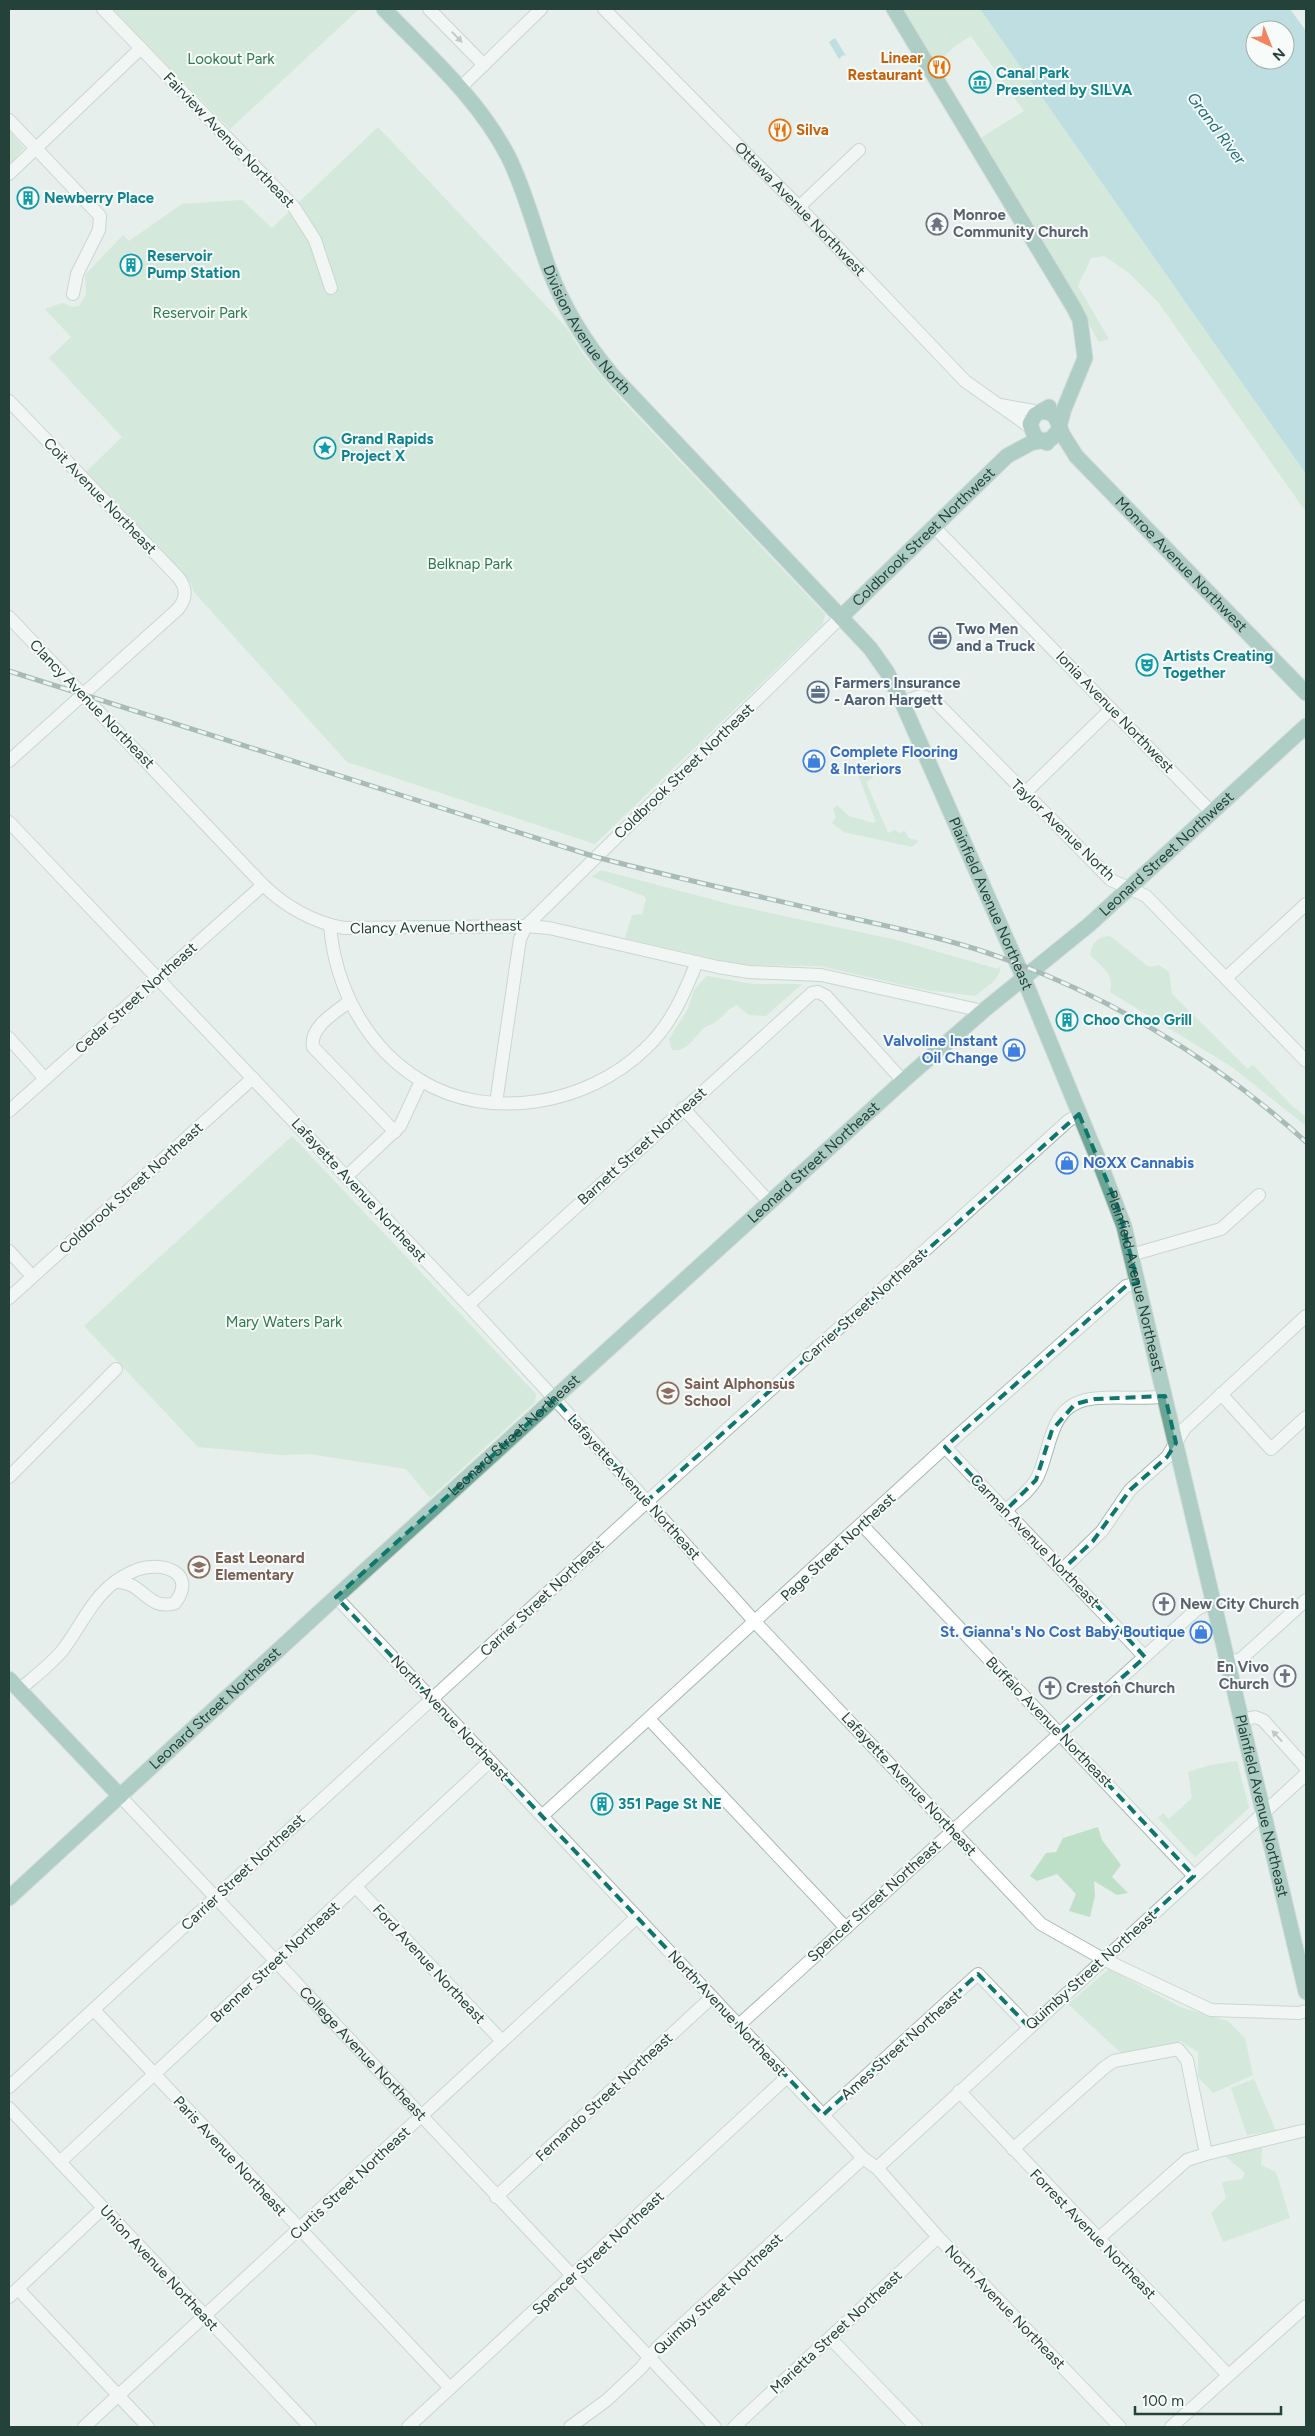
<svg xmlns="http://www.w3.org/2000/svg" width="1315" height="2436" font-family="Figtree,sans-serif">
<style>
.green{fill:#bfe0c8}
.water{fill:#8ec9d4;fill-rule:evenodd}
.lines{fill:none;stroke-linecap:round;stroke-linejoin:round}
.minor-casing{stroke:#a8b8b2;stroke-width:14}
.major-casing{stroke:#c2cac8;stroke-width:17}
.minor{stroke:#fff;stroke-width:12}
.major{stroke:#6aa596;stroke-width:15}
.rail-casing{stroke:#5f7d75;stroke-width:5}
.rail{stroke:#f7fbf9;stroke-width:3;stroke-dasharray:9;stroke-linecap:butt}
.oneway{fill:#92a09c}
.marked{fill:none;stroke:#0f766e;stroke-width:4;stroke-dasharray:10 6;stroke-linejoin:round}
.labels{text-anchor:middle;stroke-width:4;stroke-linejoin:round;paint-order:stroke}
.food-label{font-size:15px;font-weight:bold;fill:#c56008;stroke:#f7fbf9;text-anchor:end}
.park-label{font-size:15px;fill:#2d7a4b;stroke:#f7fbf9}
.culture-label{font-size:15px;font-weight:bold;fill:#0d838f;stroke:#f7fbf9;text-anchor:start}
.street-label{font-size:15px;fill:#24423a;stroke:#f7fbf9}
.worship-label{font-size:15px;font-weight:bold;fill:#5b616d;stroke:#f7fbf9;text-anchor:start}
.service-label{font-size:15px;font-weight:bold;fill:#4e5e75;stroke:#f7fbf9;text-anchor:start}
.shop-label{font-size:15px;font-weight:bold;fill:#366cbe;stroke:#f7fbf9;text-anchor:start}
.education-label{font-size:15px;font-weight:bold;fill:#785e54;stroke:#f7fbf9;text-anchor:start}
.water-label{font-size:16px;font-style:italic;fill:#1c6f80;stroke:#f7fbf9}
</style>
<rect width="100%" height="100%" fill="#e6efeb"/>
<path class="green" d="M112 9H359L230 129Z
M903 9H980L1306 474V512L1158 302 1129 273 1104 256 1091 258 1078 286 1109 339 1099 342 1062 276 979 139 1024 111 971 36 955 46 934 65Z
M378 127 566 327 583 354 618 396 825 614 823 624 595 844 347 762 194 592 191 583 86 472 122 437 49 358 71 337 45 309 62 303 73 307 79 306 86 295 85 275 123 235 129 241 182 204 242 200 272 228Z
M9 130 24 148 9 165Z
M868 769 873 777 866 782 888 833 895 830 899 833 905 831 909 838 919 841 912 847 844 832 832 823 836 817 833 809 837 805 849 816 873 823 876 822 858 775Z
M601 870 733 905 897 940 998 969 1000 966C1002 979 984 988 975 996L926 990 820 966 751 965 728 962 625 938 632 915 642 914 646 899 644 896 592 877Z
M1110 936 1149 967 1159 965 1169 972 1172 994 1248 1069 1253 1065 1292 1106 1306 1117V1126L1232 1067 1110 992C1115 974 1102 967 1090 955 1092 943 1097 937 1110 936Z
M707 976 753 984H802L766 1016 749 1015 737 1005C728 1008 726 1014 718 1020 714 1024 708 1025 704 1028 694 1037 687 1053 672 1050L669 1039 688 1009 694 990Z
M292 1136 536 1394 535 1402 430 1498 406 1469 309 1454 281 1455 198 1447 84 1326Z
M1237 1761 1249 1808 1195 1857 1158 1818 1163 1813 1169 1819 1192 1798 1188 1772 1210 1765Z
M1098 1827 1102 1840 1121 1865 1112 1877 1128 1893 1117 1895 1094 1881 1095 1896 1090 1917 1069 1911 1076 1894 1057 1874 1037 1881 1030 1876 1046 1853 1056 1852 1063 1838Z
M1109 1969 1180 2007 1228 2021 1245 2038 1253 2075 1213 2093 1198 2077V2052L1181 2041 1123 2055 1068 2004Z
M1254 2079 1276 2131 1247 2135 1231 2088Z
M1262 2147 1261 2165 1276 2172 1290 2218 1223 2242 1211 2213 1226 2198 1222 2182 1242 2179 1245 2173 1223 2154Z"/>
<path class="water" d="M980 9H1290L1306 31V474ZM1255 30H1285V60H1255Z
M835 38 846 56 843 55 839 59 829 42Z"/>
<g class="lines">
<g class="minor-casing">
<g id="minor">
<path d="M103 9 294 207 315 240 331 288"/>
<path d="M429 9 484 65"/>
<path id="s1" d="M604 9 799 207 965 381 1030 427"/>
<path d="M460 88 541 9"/>
<path d="M9 120 100 216 99 230 77 274 73 294"/>
<path d="M9 174 141 48"/>
<path d="M799 207 859 150"/>
<path d="M9 401 178 577C187 588 187 598 178 609L9 761"/>
<path d="M1000 405 1040 412"/>
<path d="M934 527 1211 812"/>
<path d="M9 617 263 885C286 907 312 922 344 928L526 926 549 928 718 967 749 972 821 975 983 1011"/>
<path d="M902 702 921 696 934 700 1111 880 1146 896 1306 1061"/>
<path d="M1025 793 1111 709"/>
<path d="M9 822 468 1305 563 1408 756 1623 1041 1924 1103 1959 1211 2010 1299 2013 1306 2011"/>
<path d="M330 925C335 987 366 1047 420 1080 490 1123 588 1104 645 1049 671 1025 684 994 697 962"/>
<path d="M1226 978 1306 904"/>
<path d="M350 1001C336 1012 309 1027 313 1047L395 1132"/>
<path d="M9 1038 45 1079"/>
<path d="M496 1103 520 939 526 926 841 617"/>
<path d="M683 1108 770 1203"/>
<path d="M9 1111 263 885"/>
<path d="M346 1177 400 1126 421 1081"/>
<path d="M9 1251 32 1276"/>
<path d="M1131 1255 1221 1229 1259 1195"/>
<path d="M9 1298 253 1078"/>
<path d="M468 1305 812 993 818 992 826 996 903 1081"/>
<path d="M1221 1394 1271 1449 1306 1417"/>
<path d="M945 1447 1145 1657"/>
<path d="M9 1477 116 1369"/>
<path d="M1005 1511C1016 1501 1030 1491 1037 1478 1051 1451 1048 1409 1085 1400 1111 1394 1138 1401 1165 1396"/>
<path d="M862 1525 1194 1876"/>
<path d="M1063 1569 1102 1531 1130 1490 1167 1457 1185 1428 1306 1316"/>
<path d="M336 1597 823 2115 863 2158 877 2168 938 2237 1120 2427"/>
<path d="M1228 1662 1241 1659 1306 1600"/>
<path d="M19 1690C33 1678 50 1665 62 1651 80 1628 91 1599 116 1581 123 1576 131 1572 139 1569 165 1561 197 1574 175 1603 147 1612 143 1580 115 1582"/>
<path d="M649 1719 846 1928"/>
<path d="M1241 1720 1255 1717 1263 1720 1306 1768"/>
<path id="s2" d="M120 1796 715 2427"/>
<path d="M542 1816 945 1447 1126 1286 1138 1283"/>
<path d="M356 1887 502 2041"/>
<path d="M94 2010 450 2388"/>
<path d="M739 2025 1196 1610 1213 1601"/>
<path d="M9 2087 640 1508 1068 1121 1079 1114"/>
<path d="M959 2091 1228 2375"/>
<path d="M9 2108 310 2427"/>
<path d="M823 2115 978 1974 1029 2027"/>
<path d="M1013 2149 1105 2067 1114 2061 1178 2049 1187 2060 1206 2154"/>
<path d="M60 2162 490 1761"/>
<path d="M877 2168 1306 1774"/>
<path d="M496 2197 712 1997"/>
<path d="M1098 2239 1187 2160 1206 2154 1306 2130"/>
<path d="M18 2289 148 2427"/>
<path d="M9 2297 103 2208"/>
<path d="M830 2338 916 2427"/>
<path d="M84 2427 637 1917"/>
<path d="M408 2427 787 2077"/>
<path d="M570 2427 607 2400 641 2368 657 2348 863 2158"/>
<path d="M734 2427 938 2237"/>
<path d="M1171 2427 1306 2306"/>
</g>
</g>
<g class="major-casing">
<g id="major">
<path id="s3" d="M384 9C428 55 478 98 508 156 526 192 535 231 549 269 564 309 586 344 613 376L870 648 887 672 902 702 1024 979 1103 1171 1124 1226 1306 1992"/>
<path id="s4" d="M1040 412C1058 410 1057 424 1063 435 1067 442 1072 449 1076 456L1306 693"/>
<path d="M1047 443 1035 437 1030 424 1035 415 1049 407"/>
<path id="s5" d="M841 617 1007 456 1031 443 1051 439 1058 431 1064 409 1085 358 1080 320 1074 308 894 9"/>
<path d="M9 1679 120 1796"/>
<path id="s6" d="M9 1898 336 1597 903 1081 983 1011 1090 924 1306 726"/>
</g>
</g>
<use href="#minor" class="minor"/>
<use href="#major" class="major"/>
<g class="rail-casing">
<path id="rail" d="M9 671 596 857C679 879 763 897 847 917 891 927 936 936 979 950 1100 990 1213 1057 1306 1142"/>
</g>
<use href="#rail" class="rail"/>
</g>
<defs><path id="oneway-solid" d="M-6-.8H1V-3.2L6.5 0L1 3.2V.8H-6Z" transform="scale(1.25)"/></defs>
<g class="oneway">
<use href="#oneway-solid" transform="translate(457 37) rotate(46)"/>
<use href="#oneway-solid" transform="translate(1277 1736) rotate(-133)"/>
</g>
<path d="M0 0H1315V2436H0ZM1079 1114 1118 1207 1138 1283 1126 1286 945 1447 1005 1511 1036 1480 1052 1430 1075 1404 1095 1399 1165 1396 1176 1443 1167 1457 1130 1490 1093 1541 1063 1569 1145 1657 1060 1733 1194 1876 1029 2027 978 1974 823 2115 336 1597 555 1399 647 1501Z" fill="#e6efeb" fill-opacity=".55" fill-rule="evenodd"/>
<path class="marked" d="M1079 1114 1118 1207 1138 1283 1126 1286 945 1447 1005 1511 1036 1480 1052 1430 1075 1404 1095 1399 1165 1396 1176 1443 1167 1457 1130 1490 1093 1541 1063 1569 1145 1657 1060 1733 1194 1876 1029 2027 978 1974 823 2115 336 1597 555 1399 647 1501Z"/>
<defs>
<g id="restaurant-ring" transform="scale(1.125)"><circle r="9.5" fill="#f7fbf9" stroke="#e8710a" stroke-width="1.5"/><path d="M-5-6h1v4h1v-4h1v4h1v-4h1v5L-1.5 .5V6h-2V.5L-5-1ZM5-6V6H3V1.5H1.5Q1.5-4 5-6Z" fill="#e8710a"/></g>
<g id="museum-ring" transform="scale(1.125)"><circle r="9.5" fill="#f7fbf9" stroke="#0f9aa8" stroke-width="1.5"/><path d="M0-6L6-3V-2H-6V-3ZM-5-1h2V3h-2ZM-1-1h2V3h-2ZM3-1h2V3H3ZM-6 4H6V6H-6Z" fill="#0f9aa8"/></g>
<g id="building-ring" transform="scale(1.125)"><circle r="9.5" fill="#f7fbf9" stroke="#0f9aa8" stroke-width="1.5"/><path d="M-4-6H4V6H1V3H-1V6H-4ZM-2.5-4.3h1.7v1.8h-1.7ZM.8-4.3h1.7v1.8H.8ZM-2.5-1h1.7V.8h-1.7ZM.8-1h1.7V.8H.8Z" fill="#0f9aa8"/></g>
<g id="temple-ring" transform="scale(1.125)"><circle r="9.5" fill="#f7fbf9" stroke="#6b7280" stroke-width="1.5"/><path d="M0-6L5-2H3V0L6.5 2.5H4V6H1.5V3h-3V6H-4V2.5H-6.5L-3 0V-2H-5Z" fill="#6b7280"/></g>
<g id="sight-ring" transform="scale(1.125)"><circle r="9.5" fill="#f7fbf9" stroke="#0f9aa8" stroke-width="1.5"/><path d="M0-6L1.8-2.2L6-1.7L2.9 1.2L3.7 5.4L0 3.3L-3.7 5.4L-2.9 1.2L-6-1.7L-1.8-2.2Z" fill="#0f9aa8"/></g>
<g id="office-ring" transform="scale(1.125)"><circle r="9.5" fill="#f7fbf9" stroke="#5c6f8a" stroke-width="1.5"/><path d="M-6-3h4V-5.5h4V-3h4V5H-6ZM-1-4.5V-3h2v-1.5ZM-6 0V1H6V0Z" fill="#5c6f8a"/></g>
<g id="theatre-ring" transform="scale(1.125)"><circle r="9.5" fill="#f7fbf9" stroke="#0f9aa8" stroke-width="1.5"/><path d="M-5-5.5Q0-4 5-5.5V0Q5 5 0 6Q-5 5-5 0ZM-3.3-2.5H-1v1.5H-3.3ZM1-2.5H3.3v1.5H1ZM-2.8 1Q0 5.5 2.8 1Z" fill="#0f9aa8"/></g>
<g id="shop-ring" transform="scale(1.125)"><circle r="9.5" fill="#f7fbf9" stroke="#3f7fe0" stroke-width="1.5"/><path d="M-5-2.5h2.3a2.7 3.5 0 0 1 5.4 0H5L5.5 6h-11ZM-1.5-2.5h3a1.5 2.3 0 0 0-3 0Z" fill="#3f7fe0"/></g>
<g id="school-ring" transform="scale(1.125)"><circle r="9.5" fill="#f7fbf9" stroke="#8d6e63" stroke-width="1.5"/><path d="M0-5L7-2L0 1L-7-2ZM-4 1L0 2.5L4 1V4Q0 6-4 4Z" fill="#8d6e63"/></g>
<g id="church-ring" transform="scale(1.125)"><circle r="9.5" fill="#f7fbf9" stroke="#6b7280" stroke-width="1.5"/><path d="M-1.2-6h2.4v3.5h3.3v2.4h-3.3V6h-2.4V-.1h-3.3v-2.4h3.3Z" fill="#6b7280"/></g>
</defs>
<g fill-rule="evenodd">
<use href="#restaurant-ring" x="939" y="67"/>
<use href="#museum-ring" x="980" y="82"/>
<use href="#restaurant-ring" x="780" y="130"/>
<use href="#building-ring" x="28" y="198"/>
<use href="#temple-ring" x="937" y="224"/>
<use href="#building-ring" x="131" y="265"/>
<use href="#sight-ring" x="325" y="448"/>
<use href="#office-ring" x="940" y="638"/>
<use href="#theatre-ring" x="1147" y="665"/>
<use href="#office-ring" x="818" y="692"/>
<use href="#shop-ring" x="814" y="761"/>
<use href="#building-ring" x="1067" y="1020"/>
<use href="#shop-ring" x="1014" y="1050"/>
<use href="#shop-ring" x="1067" y="1163"/>
<use href="#school-ring" x="668" y="1393"/>
<use href="#school-ring" x="199" y="1567"/>
<use href="#church-ring" x="1164" y="1604"/>
<use href="#shop-ring" x="1201" y="1632"/>
<use href="#church-ring" x="1285" y="1676"/>
<use href="#church-ring" x="1050" y="1688"/>
<use href="#building-ring" x="602" y="1804"/>
</g>
<g class="labels">
<g class="food-label">
<text x="923" y="63">Linear<tspan x="923" dy="17">Restaurant</tspan></text>
<text x="796" y="135" text-anchor="start">Silva</text>
</g>
<g class="park-label">
<text x="231" y="64">Lookout Park</text>
<text x="200" y="318">Reservoir Park</text>
<text x="470" y="569">Belknap Park</text>
<text x="284" y="1327">Mary Waters Park</text>
</g>
<g class="culture-label">
<text x="996" y="78">Canal Park<tspan x="996" dy="17">Presented by SILVA</tspan></text>
<text x="44" y="203">Newberry Place</text>
<text x="147" y="261">Reservoir<tspan x="147" dy="17">Pump Station</tspan></text>
<text x="341" y="444">Grand Rapids<tspan x="341" dy="17">Project X</tspan></text>
<text x="1163" y="661">Artists Creating<tspan x="1163" dy="17">Together</tspan></text>
<text x="1083" y="1025">Choo Choo Grill</text>
<text x="618" y="1809">351 Page St NE</text>
</g>
<g class="street-label">
<text transform="translate(229 140) rotate(46)" y="5">Fairview Avenue Northeast</text>
<text dy="5" stroke="none"><textPath href="#s1" startOffset="280">Ottawa Avenue Northwest</textPath></text>
<text dy="5" stroke="none"><textPath href="#s3" startOffset="385">Division Avenue North</textPath></text>
<text transform="translate(100 496) rotate(46)" y="5">Coit Avenue Northeast</text>
<text dy="5" stroke="none"><textPath href="#s5" startOffset="115">Coldbrook Street Northwest</textPath></text>
<text dy="5" stroke="none"><textPath href="#s4" startOffset="212">Monroe Avenue Northwest</textPath></text>
<text transform="translate(92 704) rotate(46)" y="5">Clancy Avenue Northeast</text>
<text transform="translate(1115 712) rotate(46)" y="5">Ionia Avenue Northwest</text>
<text transform="translate(684 771) rotate(-44)" y="5">Coldbrook Street Northeast</text>
<text transform="translate(1063 830) rotate(44)" y="5">Taylor Avenue North</text>
<text dy="5" stroke="none"><textPath href="#s6" startOffset="1559">Leonard Street Northwest</textPath></text>
<text dy="5" stroke="none"><textPath href="#s3" startOffset="1096">Plainfield Avenue Northeast</textPath></text>
<text transform="translate(436 927) rotate(-1)" y="5">Clancy Avenue Northeast</text>
<text transform="translate(136 998) rotate(-42)" y="5">Cedar Street Northeast</text>
<text transform="translate(642 1146) rotate(-42)" y="5">Barnett Street Northeast</text>
<text dy="5" stroke="none"><textPath href="#s6" startOffset="1090">Leonard Street Northeast</textPath></text>
<text transform="translate(131 1188) rotate(-42)" y="5">Coldbrook Street Northeast</text>
<text transform="translate(359 1190) rotate(47)" y="5">Lafayette Avenue Northeast</text>
<text dy="5" stroke="none"><textPath href="#s3" startOffset="1501">Plainfield Avenue Northeast</textPath></text>
<text transform="translate(864 1306) rotate(-42)" y="5">Carrier Street Northeast</text>
<text dy="5" stroke="none"><textPath href="#s6" startOffset="685">Leonard Street Northeast</textPath></text>
<text transform="translate(634 1487) rotate(48)" y="5">Lafayette Avenue Northeast</text>
<text transform="translate(1035 1541) rotate(46)" y="5">Carman Avenue Northeast</text>
<text transform="translate(838 1547) rotate(-43)" y="5">Page Street Northeast</text>
<text transform="translate(542 1598) rotate(-43)" y="5">Carrier Street Northeast</text>
<text dy="5" stroke="none"><textPath href="#s6" startOffset="280">Leonard Street Northeast</textPath></text>
<text transform="translate(450 1718) rotate(47)" y="5">North Avenue Northeast</text>
<text transform="translate(1049 1722) rotate(46)" y="5">Buffalo Avenue Northeast</text>
<text transform="translate(909 1784) rotate(47)" y="5">Lafayette Avenue Northeast</text>
<text dy="5" stroke="none"><textPath href="#s3" startOffset="2041">Plainfield Avenue Northeast</textPath></text>
<text transform="translate(243 1872) rotate(-43)" y="5">Carrier Street Northeast</text>
<text transform="translate(874 1901) rotate(-42)" y="5">Spencer Street Northeast</text>
<text transform="translate(275 1962) rotate(-43)" y="5">Brenner Street Northeast</text>
<text transform="translate(429 1964) rotate(47)" y="5">Ford Avenue Northeast</text>
<text transform="translate(1091 1970) rotate(-42)" y="5">Quimby Street Northeast</text>
<text transform="translate(727 2013) rotate(47)" y="5">North Avenue Northeast</text>
<text transform="translate(901 2045) rotate(-42)" y="5">Ames Street Northeast</text>
<text dy="5" stroke="none"><textPath href="#s2" startOffset="354">College Avenue Northeast</textPath></text>
<text transform="translate(604 2097) rotate(-43)" y="5">Fernando Street Northeast</text>
<text transform="translate(230 2156) rotate(47)" y="5">Paris Avenue Northeast</text>
<text transform="translate(350 2183) rotate(-43)" y="5">Curtis Street Northeast</text>
<text transform="translate(1093 2234) rotate(46)" y="5">Forrest Avenue Northeast</text>
<text transform="translate(598 2253) rotate(-43)" y="5">Spencer Street Northeast</text>
<text transform="translate(159 2268) rotate(47)" y="5">Union Avenue Northeast</text>
<text transform="translate(718 2294) rotate(-43)" y="5">Quimby Street Northeast</text>
<text transform="translate(1005 2307) rotate(46)" y="5">North Avenue Northeast</text>
<text transform="translate(836 2332) rotate(-43)" y="5">Marietta Street Northeast</text>
</g>
<g class="worship-label">
<text x="953" y="220">Monroe<tspan x="953" dy="17">Community Church</tspan></text>
<text x="1180" y="1609">New City Church</text>
<text x="1269" y="1672" text-anchor="end">En Vivo<tspan x="1269" dy="17">Church</tspan></text>
<text x="1066" y="1693">Creston Church</text>
</g>
<g class="service-label">
<text x="956" y="634">Two Men<tspan x="956" dy="17">and a Truck</tspan></text>
<text x="834" y="688">Farmers Insurance<tspan x="834" dy="17">- Aaron Hargett</tspan></text>
</g>
<g class="shop-label">
<text x="830" y="757">Complete Flooring<tspan x="830" dy="17">&amp; Interiors</tspan></text>
<text x="998" y="1046" text-anchor="end">Valvoline Instant<tspan x="998" dy="17">Oil Change</tspan></text>
<text x="1083" y="1168">NOXX Cannabis</text>
<text x="1185" y="1637" text-anchor="end">St. Gianna's No Cost Baby Boutique</text>
</g>
<g class="education-label">
<text x="684" y="1389">Saint Alphonsus<tspan x="684" dy="17">School</tspan></text>
<text x="215" y="1563">East Leonard<tspan x="215" dy="17">Elementary</tspan></text>
</g>
<g class="water-label">
<text transform="translate(1217 128) rotate(53)" y="6">Grand River</text>
</g>
</g>
<rect width="1315" height="2436" fill="none" stroke="#24423a" stroke-width="20"/>
<g transform="translate(1270 45) rotate(137)"><circle r="24" fill="#f7fbf9" stroke="#a3b1ad"/>
<path d="M0-4L9 19L0 12L-9 19Z" fill="#f4845f"/>
<text y="-8" font-size="14" font-weight="bold" text-anchor="middle" fill="#24423a">N</text>
</g>
<path d="M1135 2406v8h146v-8" fill="none" stroke="#24423a" stroke-width="2.5"/>
<text x="1142" y="2406" font-size="15" fill="#24423a" stroke="#f7fbf9" stroke-width="4" paint-order="stroke">100 m</text>
</svg>
